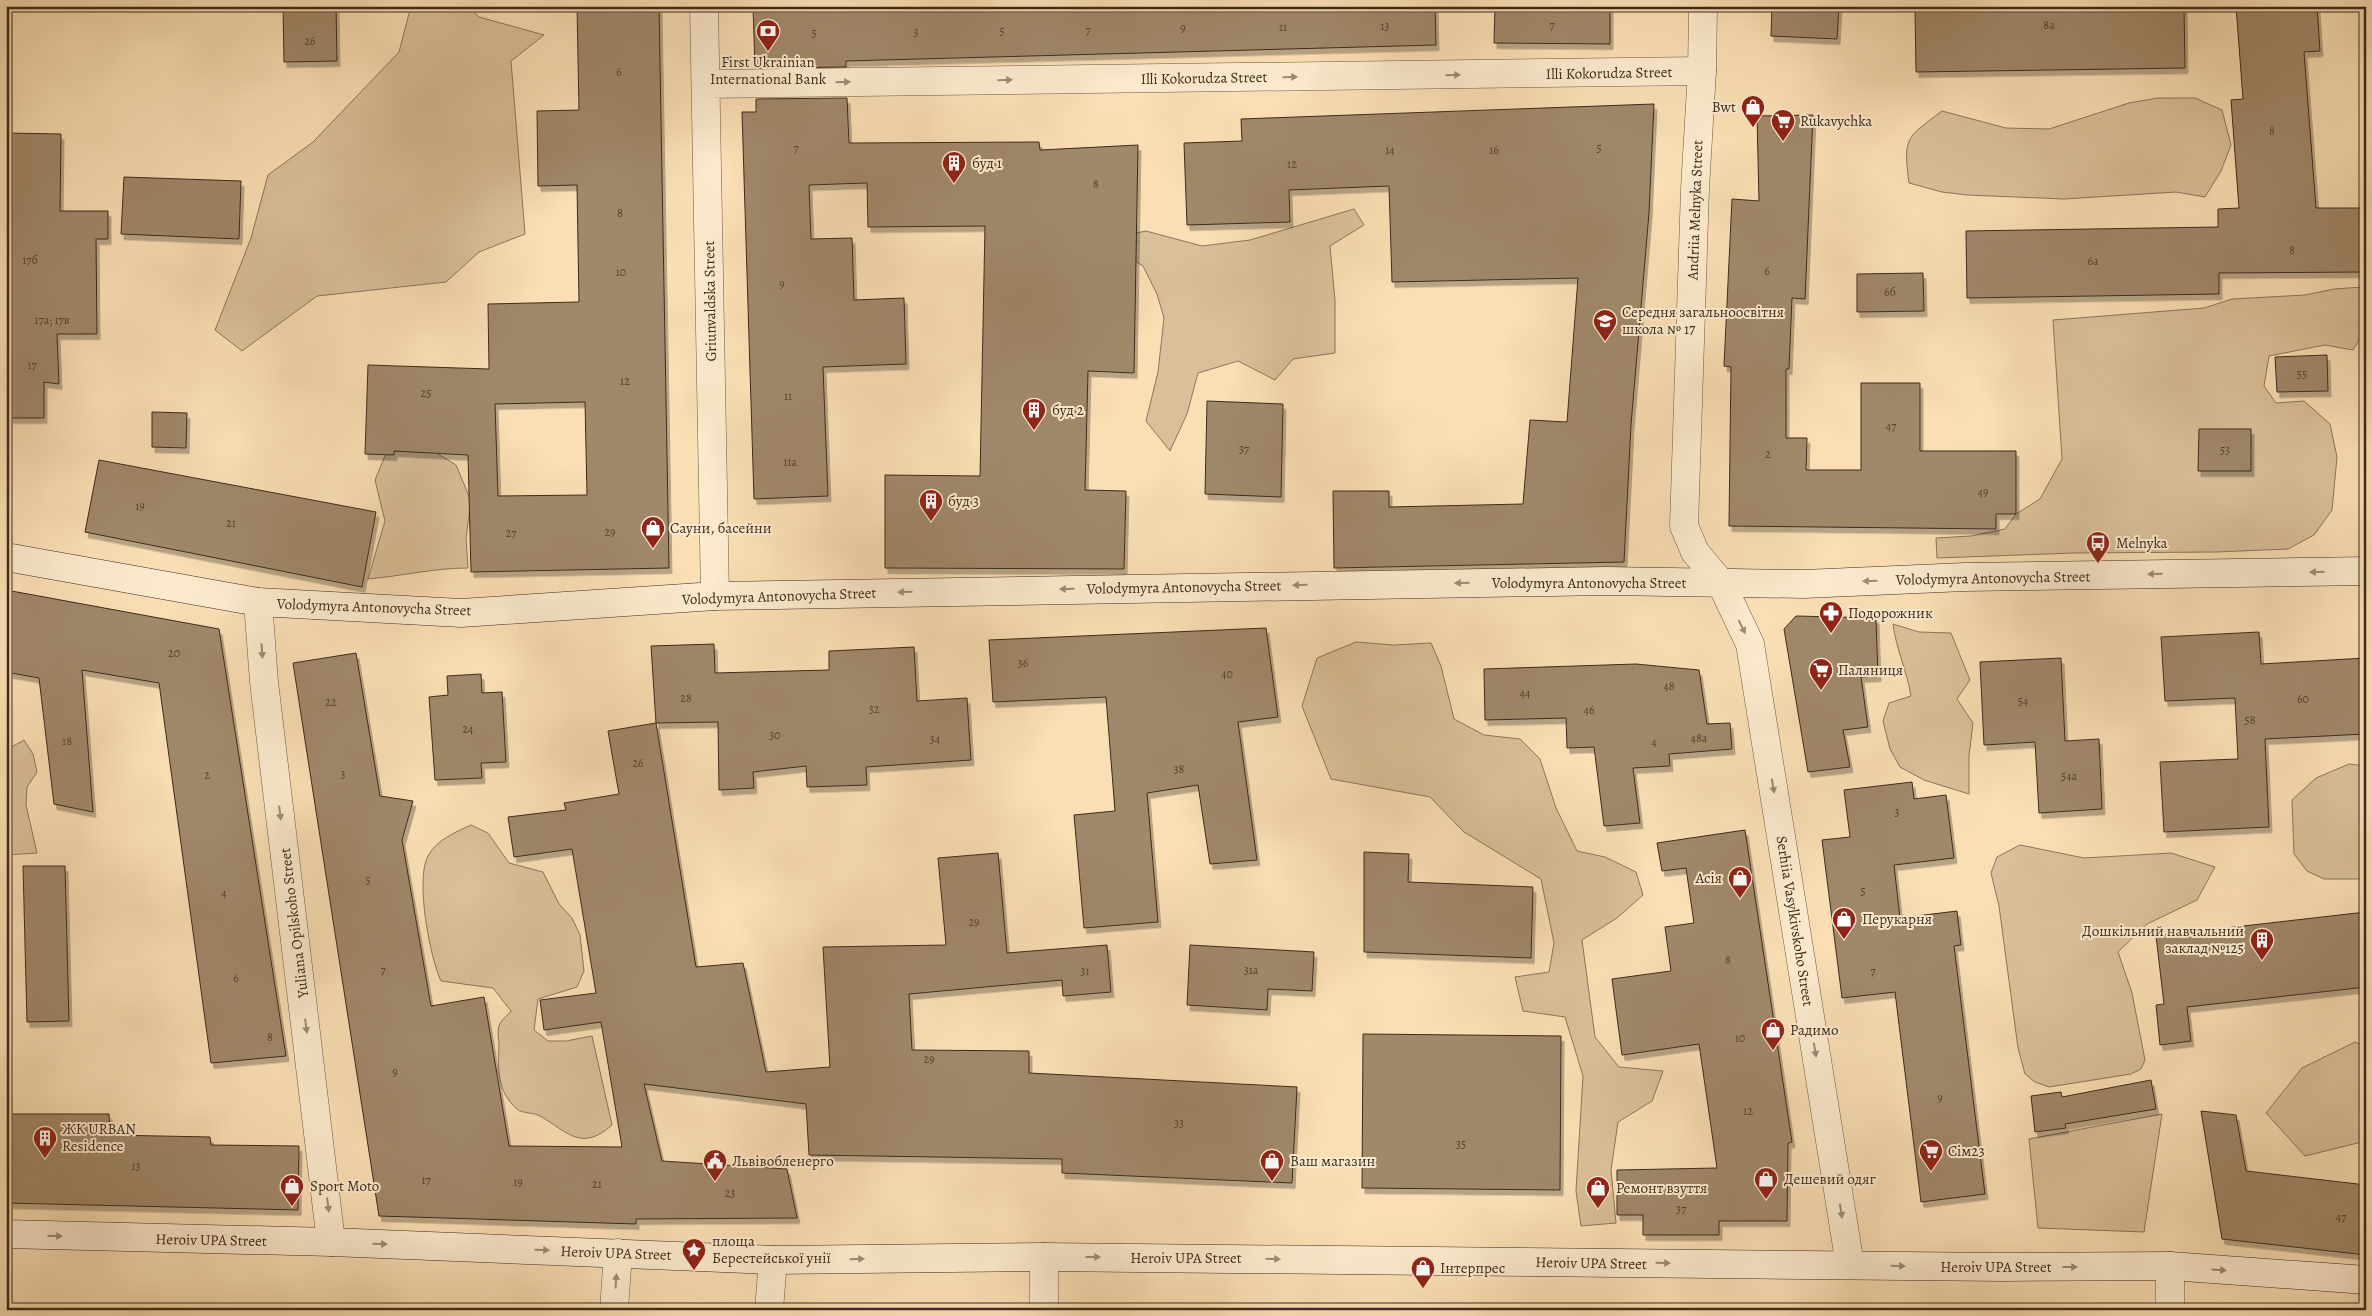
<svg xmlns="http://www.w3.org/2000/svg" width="2372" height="1316" font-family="Alegreya,serif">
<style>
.green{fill:#dac09a;stroke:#8c755b}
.building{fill:#a0886b;stroke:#3e2a1c;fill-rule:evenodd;filter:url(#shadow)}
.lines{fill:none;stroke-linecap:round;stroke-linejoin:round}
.minor-casing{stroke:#6d5742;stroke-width:29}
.tertiary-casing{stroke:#6d5742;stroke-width:29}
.secondary-casing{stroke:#3e2a1c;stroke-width:29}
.minor{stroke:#fceace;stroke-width:28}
.tertiary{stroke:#fceace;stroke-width:28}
.secondary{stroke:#fceace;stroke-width:28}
.oneway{fill:#9d8a75}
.labels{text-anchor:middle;stroke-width:4;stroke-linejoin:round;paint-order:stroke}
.number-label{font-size:12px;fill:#564230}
.poi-label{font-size:15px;fill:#3e2a1c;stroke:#fceace;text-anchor:start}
.street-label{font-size:15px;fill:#3e2a1c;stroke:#fceace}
</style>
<defs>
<filter id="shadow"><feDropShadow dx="3" dy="5.5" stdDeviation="0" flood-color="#0004"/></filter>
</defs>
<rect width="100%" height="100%" fill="#fadfb4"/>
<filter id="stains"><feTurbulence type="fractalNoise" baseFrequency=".004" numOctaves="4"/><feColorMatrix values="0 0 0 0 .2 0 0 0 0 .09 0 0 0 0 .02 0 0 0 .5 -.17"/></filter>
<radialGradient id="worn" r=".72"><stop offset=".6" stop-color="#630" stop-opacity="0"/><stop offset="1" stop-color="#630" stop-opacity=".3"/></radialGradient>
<path class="green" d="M411 6H468L479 17 544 35 511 61 525 234 479 252 446 282 317 296 242 351 215 330 251 238 268 175 313 142 399 52Z
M2158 98H2195L2222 110 2231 145 2221 171 2205 197 2176 192 2064 199 1967 195 1942 192 1909 183C1903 137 1906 138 1942 111L2006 128 2049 129 2129 103Z
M1354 209 1364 225 1330 246 1335 301V353L1293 359 1275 380 1238 361 1198 373 1187 414 1170 451 1146 421 1158 372 1164 318 1157 294 1143 266 1102 240 1146 231 1202 246 1250 240Z
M2363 287 2366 288V341L2359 340 2353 350 2325 345 2269 356 2264 386 2276 403 2304 401 2330 424 2337 457 2332 510 2314 535 2288 549 2216 552 2075 553 1937 558 1936 538 1971 536 2005 529 2016 514 2040 499 2062 459 2053 320 2204 308 2232 299 2305 295 2334 289Z
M432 450 456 465 471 501 466 538 468 568C434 568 402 576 368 579L385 521 375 480 387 451Z
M1893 624 1919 632 1951 633 1970 680 1957 699 1973 723 1969 756V794L1924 780 1900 767 1890 749 1883 721 1889 703 1911 696C1907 671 1896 649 1893 624Z
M1356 642 1394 645 1431 643 1441 666 1454 719 1484 735 1520 739 1540 759 1556 808 1577 851 1605 857 1636 872 1643 895 1617 918 1582 940 1595 1037 1619 1067 1663 1071 1652 1101 1618 1122 1611 1170 1616 1223 1581 1226 1576 1191 1583 1076 1565 1017 1523 1011 1515 977 1549 972 1554 943 1541 879 1464 832 1430 797 1331 779 1302 706 1317 658Z
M24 740 33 754 37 772 27 787 26 805 37 853 6 855V750Z
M2349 764 2366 766V879H2324L2307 871 2294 854 2292 800 2316 778Z
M471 825 488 833 509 863 543 872 559 904 572 918 580 935 584 971 577 987 538 999 534 1030 548 1041H566L592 1036 612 1125C583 1151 569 1134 542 1117 534 1112 523 1114 517 1109 497 1092 498 1069 499 1045 499 1040 497 1031 499 1026 500 1021 508 1015 511 1011L493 988 441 981C430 958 415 879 428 856 436 840 456 832 471 825Z
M2020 845 2084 858 2171 853 2215 867 2197 900 2147 924 2118 952 2132 993 2145 1060 2141 1069 2131 1074 2049 1087 2035 1082 2025 1074 2018 1048 1999 906 1991 873 1997 857Z
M2355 1042 2366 1047V1141L2305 1156 2266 1113 2302 1068Z
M2162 1114 2144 1232 2038 1228 2029 1139Z"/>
<path class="building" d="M283 6H336L337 61 284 62Z
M577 6H659L669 568 471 572 468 455 394 451V455L365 454 368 365 489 369 488 304 579 302 577 185 538 186 537 111 579 110ZM585 402 587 495 498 496 495 404Z
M753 6H1435L1436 45 846 61V67L755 68Z
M1495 6H1610V44L1494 43Z
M1772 6H1839L1837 39 1771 36Z
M2236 6H2317L2320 51 2304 52 2316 208H2366V272L2219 273V294L1967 298 1966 231 2218 227V209L2239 208 2231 100 2243 99Z
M2184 7 2185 68 1916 72 1915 10Z
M847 98 849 143 1039 142 1040 150 1138 145 1134 373 1088 371 1085 490 1126 491 1124 569 885 568V475L980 476 985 226 868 227 867 183 809 185 811 239 852 238 854 300 904 298 906 364 823 367 828 496 754 499 742 112H756V99Z
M1654 104 1649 213 1631 425 1624 562 1334 568 1333 491H1389V507L1523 504 1530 420 1567 422 1578 278 1392 282 1389 186 1289 190 1290 222 1187 225 1184 143 1242 141 1241 119Z
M1813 115 1805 299 1792 298 1789 369H1786V438H1807L1806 470H1861V383H1920V451H2016V514H1996V529L1729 526 1731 367 1724 366 1732 199 1759 201 1757 116Z
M6 133 61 134 60 211H108V239H96L97 334H57L59 384 44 382V418H6Z
M124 177 241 181 239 239 121 234Z
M1923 273 1924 311 1857 312V274Z
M2327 355 2328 391 2277 392 2275 357Z
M1207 401 1283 404 1281 497 1205 494Z
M152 412 187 413 186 448 152 447Z
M2199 429H2251V471H2198Z
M99 460 376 512 362 587 85 532Z
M6 590 219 629 286 1056 211 1063 159 683 82 670 93 812 54 804 39 678 6 672Z
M1796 616 1876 618 1878 676 1861 677 1868 727 1843 730 1850 767 1808 772 1784 629Z
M1266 628 1278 717 1238 722 1257 860 1210 864 1198 785 1147 793 1158 922 1084 928 1074 815 1115 811 1106 697 993 702 989 640Z
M2259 632 2261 664 2366 658V734L2265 739 2269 827 2164 832 2160 762 2238 759 2235 698 2165 701 2161 637Z
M714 644 715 673 829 670V651L914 647 917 701 967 698 971 760 866 767 867 785 807 787 806 766 753 772 754 788 719 790 718 722 656 723 651 646Z
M356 653 380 796 413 801 402 840 431 1006 484 997 509 1146 622 1147 601 1022 544 1030 540 1000 596 993 572 849 514 857 508 817 566 810 564 803 619 794 608 731 656 723 696 967 743 963 766 1072 830 1067 823 947 946 945 938 858 998 853 1007 953 1107 945 1111 992 1063 996 1062 980 909 994 912 1050 1029 1051V1073L1297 1087 1292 1183 1062 1173V1159L809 1155 806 1104 644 1084 662 1161 787 1169 797 1218 636 1219V1224L379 1216 293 663Z
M2061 658 2065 741 2099 739 2102 809 2039 813 2035 742 1984 745 1980 662Z
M1636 664 1699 670 1707 724 1730 723 1732 749 1669 754 1670 766 1633 768 1640 823 1604 826 1594 747 1567 748 1566 718 1485 720 1484 669Z
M481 674 482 693 502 692 506 762 481 763 482 778 435 780 429 697 448 695 447 676Z
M1912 782 1914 799 1946 795 1954 858 1894 865 1900 918 1957 911 1961 945 1954 946 1985 1194 1921 1202 1895 992 1842 998 1822 840 1850 837 1844 790Z
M1745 830 1792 1142 1788 1143 1787 1221H1719V1235H1643V1215H1617V1170L1717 1168 1699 1044 1622 1055 1612 979 1671 971 1665 927 1694 923 1686 868 1662 871 1657 843Z
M1364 852 1409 854 1408 882 1533 887 1531 958 1364 952Z
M23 866H65L69 1021 27 1022Z
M2366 912V987L2187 1007 2191 1041 2160 1045 2156 1005 2164 1004 2156 936Z
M1190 945 1314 952 1312 991 1268 989 1267 1010 1187 1005Z
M1363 1034 1561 1036 1560 1190 1362 1188Z
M2151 1080 2156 1109 2065 1124 2066 1128 2035 1132 2031 1096 2061 1092 2062 1097Z
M2201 1111 2236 1115 2246 1171 2366 1185V1255L2222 1239Z
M6 1114H109L110 1135 210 1137 211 1145 299 1146 298 1210 6 1203Z"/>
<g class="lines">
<g class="minor-casing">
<path id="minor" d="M704 6 715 596
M707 84 1702 71
M258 602 264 682 331 1242
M614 1310 618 1253
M769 1310 773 1260
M1044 1310V1257
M2170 1310V1266"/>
</g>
<g class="tertiary-casing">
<path id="tertiary" d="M1703 6 1702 71 1695 189 1684 526 1695 552 1721 583 1750 644 1850 1265"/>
</g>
<g class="secondary-casing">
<path id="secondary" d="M6 557 258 602 461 613 715 596 1606 581 1804 584 1965 577 2366 571
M6 1234 331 1242 773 1260 1044 1257 2003 1267 2170 1266 2366 1280"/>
</g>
<use href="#minor" class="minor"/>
<use href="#tertiary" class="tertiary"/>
<use href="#secondary" class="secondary"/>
</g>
<defs><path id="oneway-solid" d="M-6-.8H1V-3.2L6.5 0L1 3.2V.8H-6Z" transform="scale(1.25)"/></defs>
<g class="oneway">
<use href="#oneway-solid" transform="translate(1453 75) rotate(-1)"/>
<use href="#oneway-solid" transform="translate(1290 77) rotate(-1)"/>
<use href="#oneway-solid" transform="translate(1005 80) rotate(-1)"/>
<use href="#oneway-solid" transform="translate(843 82) rotate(-1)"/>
<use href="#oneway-solid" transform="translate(2317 572) rotate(179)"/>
<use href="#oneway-solid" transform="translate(2155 574) rotate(179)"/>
<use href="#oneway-solid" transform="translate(1870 581) rotate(178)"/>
<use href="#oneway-solid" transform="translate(1462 583) rotate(179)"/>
<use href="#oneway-solid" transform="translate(1300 585) rotate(179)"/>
<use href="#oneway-solid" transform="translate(1067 589) rotate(179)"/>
<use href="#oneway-solid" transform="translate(905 592) rotate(179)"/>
<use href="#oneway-solid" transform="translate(1742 627) rotate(64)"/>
<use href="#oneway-solid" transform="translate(262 651) rotate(86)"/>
<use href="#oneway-solid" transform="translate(1773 786) rotate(81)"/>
<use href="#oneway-solid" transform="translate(280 813) rotate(83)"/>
<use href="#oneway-solid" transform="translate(306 1026) rotate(83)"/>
<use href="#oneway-solid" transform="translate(1815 1050) rotate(81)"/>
<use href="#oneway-solid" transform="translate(328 1205) rotate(83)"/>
<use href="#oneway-solid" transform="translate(1841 1211) rotate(81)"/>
<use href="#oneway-solid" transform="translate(55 1236) rotate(1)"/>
<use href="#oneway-solid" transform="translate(380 1244) rotate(2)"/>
<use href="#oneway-solid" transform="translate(542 1250) rotate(2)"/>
<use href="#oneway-solid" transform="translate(1093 1257)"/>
<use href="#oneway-solid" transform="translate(857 1259) rotate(-1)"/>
<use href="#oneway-solid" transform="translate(1273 1259) rotate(1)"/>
<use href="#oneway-solid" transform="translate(1663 1263) rotate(1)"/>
<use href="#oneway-solid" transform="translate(1898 1266) rotate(1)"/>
<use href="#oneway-solid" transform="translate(2070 1267)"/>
<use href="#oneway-solid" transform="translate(2219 1270) rotate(4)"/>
<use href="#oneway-solid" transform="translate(616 1281) rotate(-86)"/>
</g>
<defs>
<g id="bank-pin" transform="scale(1.25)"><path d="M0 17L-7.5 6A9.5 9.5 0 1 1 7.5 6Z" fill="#8f2418" stroke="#fceace"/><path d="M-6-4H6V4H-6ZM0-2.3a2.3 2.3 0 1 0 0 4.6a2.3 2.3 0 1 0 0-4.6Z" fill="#fff"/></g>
<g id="shop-pin" transform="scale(1.25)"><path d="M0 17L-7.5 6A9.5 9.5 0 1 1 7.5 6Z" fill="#8f2418" stroke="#fceace"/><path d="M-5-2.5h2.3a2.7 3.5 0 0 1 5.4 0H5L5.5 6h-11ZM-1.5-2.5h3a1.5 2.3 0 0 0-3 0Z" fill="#fff"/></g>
<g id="supermarket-pin" transform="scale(1.25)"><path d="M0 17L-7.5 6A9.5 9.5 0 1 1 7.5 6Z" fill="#8f2418" stroke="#fceace"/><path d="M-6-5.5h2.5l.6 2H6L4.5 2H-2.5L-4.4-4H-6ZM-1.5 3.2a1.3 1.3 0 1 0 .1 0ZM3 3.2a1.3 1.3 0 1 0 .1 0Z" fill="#fff"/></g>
<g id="building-pin" transform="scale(1.25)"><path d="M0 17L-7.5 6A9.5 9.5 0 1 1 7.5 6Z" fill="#8f2418" stroke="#fceace"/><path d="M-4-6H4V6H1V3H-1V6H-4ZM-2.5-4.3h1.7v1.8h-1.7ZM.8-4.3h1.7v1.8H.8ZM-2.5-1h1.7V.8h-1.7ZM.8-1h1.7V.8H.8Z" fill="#fff"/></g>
<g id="school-pin" transform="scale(1.25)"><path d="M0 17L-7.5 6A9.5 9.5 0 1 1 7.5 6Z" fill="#8f2418" stroke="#fceace"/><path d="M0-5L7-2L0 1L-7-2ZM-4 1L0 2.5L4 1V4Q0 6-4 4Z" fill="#fff"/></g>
<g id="bus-pin" transform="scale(1.25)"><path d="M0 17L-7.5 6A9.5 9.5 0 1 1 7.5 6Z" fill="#8f2418" stroke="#fceace"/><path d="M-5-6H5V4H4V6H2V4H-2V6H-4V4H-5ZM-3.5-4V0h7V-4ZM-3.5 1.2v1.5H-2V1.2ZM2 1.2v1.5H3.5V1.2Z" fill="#fff"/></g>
<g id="pharmacy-pin" transform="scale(1.25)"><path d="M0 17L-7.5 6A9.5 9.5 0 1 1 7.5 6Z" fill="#8f2418" stroke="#fceace"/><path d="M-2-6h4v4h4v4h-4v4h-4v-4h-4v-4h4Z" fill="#fff"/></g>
<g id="civic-pin" transform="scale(1.25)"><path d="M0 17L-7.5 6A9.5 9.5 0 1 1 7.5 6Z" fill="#8f2418" stroke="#fceace"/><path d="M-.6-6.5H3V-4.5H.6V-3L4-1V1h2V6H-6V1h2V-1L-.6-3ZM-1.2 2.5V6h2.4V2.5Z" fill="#fff"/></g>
<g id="sight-pin" transform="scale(1.25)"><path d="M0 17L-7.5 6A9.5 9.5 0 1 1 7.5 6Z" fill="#8f2418" stroke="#fceace"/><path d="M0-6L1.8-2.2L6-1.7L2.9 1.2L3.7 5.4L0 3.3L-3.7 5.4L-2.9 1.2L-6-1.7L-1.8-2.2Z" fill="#fff"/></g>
</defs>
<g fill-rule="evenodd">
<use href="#bank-pin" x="768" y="31"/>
<use href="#shop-pin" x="1753" y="107"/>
<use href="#supermarket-pin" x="1783" y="121"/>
<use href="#building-pin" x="954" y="163"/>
<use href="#school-pin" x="1605" y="321"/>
<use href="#building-pin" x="1034" y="410"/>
<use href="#building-pin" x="931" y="501"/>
<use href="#shop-pin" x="653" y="528"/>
<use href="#bus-pin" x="2098" y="543"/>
<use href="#pharmacy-pin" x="1831" y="613"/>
<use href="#supermarket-pin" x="1821" y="670"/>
<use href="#shop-pin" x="1740" y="878"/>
<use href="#shop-pin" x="1844" y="919"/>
<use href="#building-pin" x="2262" y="940"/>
<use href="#shop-pin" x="1773" y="1030"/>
<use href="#building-pin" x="45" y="1138"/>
<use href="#supermarket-pin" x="1931" y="1151"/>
<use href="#civic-pin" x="715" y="1161"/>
<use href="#shop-pin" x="1272" y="1161"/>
<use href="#shop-pin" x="1766" y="1179"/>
<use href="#shop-pin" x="292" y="1186"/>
<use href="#shop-pin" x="1598" y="1188"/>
<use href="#sight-pin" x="694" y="1250"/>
<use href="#shop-pin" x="1423" y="1268"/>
</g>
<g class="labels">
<g class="number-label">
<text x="1552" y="29">7</text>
<text x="2049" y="29">8а</text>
<text x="1385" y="30">13</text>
<text x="1283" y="31">11</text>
<text x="1183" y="32">9</text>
<text x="1088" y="34">7</text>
<text x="1002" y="35">5</text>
<text x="916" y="36">3</text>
<text x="814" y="37">5</text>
<text x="310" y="45">26</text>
<text x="619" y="76">6</text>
<text x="2272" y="135">8</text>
<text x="796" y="152">7</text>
<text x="1599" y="152">5</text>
<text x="1390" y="154">14</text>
<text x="1494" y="154">16</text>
<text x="1292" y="168">12</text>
<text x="1096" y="188">8</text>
<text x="620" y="217">8</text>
<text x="2292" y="254">8</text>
<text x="30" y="264">17б</text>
<text x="2093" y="265">6а</text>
<text x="1767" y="275">6</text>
<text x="621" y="276">10</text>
<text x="782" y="288">9</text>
<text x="1890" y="296">6б</text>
<text x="52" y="324">17а; 17в</text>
<text x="32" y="369">17</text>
<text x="2302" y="378">55</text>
<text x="625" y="385">12</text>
<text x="426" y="397">25</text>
<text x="788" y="400">11</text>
<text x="1891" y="430">47</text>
<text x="1244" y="453">37</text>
<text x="2225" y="454">53</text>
<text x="1768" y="458">2</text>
<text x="790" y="466">11а</text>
<text x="1983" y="496">49</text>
<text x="140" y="510">19</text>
<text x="231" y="527">21</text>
<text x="610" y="536">29</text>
<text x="511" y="537">27</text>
<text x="174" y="657">20</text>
<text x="1023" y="667">36</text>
<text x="1227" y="678">40</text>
<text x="1669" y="690">48</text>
<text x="1525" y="697">44</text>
<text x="686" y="702">28</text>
<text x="2303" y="703">60</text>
<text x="2023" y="705">54</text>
<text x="331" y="706">22</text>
<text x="874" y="713">32</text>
<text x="1589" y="714">46</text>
<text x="2250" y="724">58</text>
<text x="468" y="733">24</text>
<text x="775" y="739">30</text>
<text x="1699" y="742">48а</text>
<text x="935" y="743">34</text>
<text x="67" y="745">18</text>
<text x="1654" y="746">4</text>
<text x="638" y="767">26</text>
<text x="1179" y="773">38</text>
<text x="343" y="778">3</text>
<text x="207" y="779">2</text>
<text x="2069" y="780">54а</text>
<text x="1897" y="816">3</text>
<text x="368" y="884">5</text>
<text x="1863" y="895">5</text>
<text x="224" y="897">4</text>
<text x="974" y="926">29</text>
<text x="1728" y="964">8</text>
<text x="383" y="974">7</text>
<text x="1251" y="974">31а</text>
<text x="1085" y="975">31</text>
<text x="1873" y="975">7</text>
<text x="236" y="982">6</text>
<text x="270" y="1041">8</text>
<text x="1740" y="1042">10</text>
<text x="929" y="1063">29</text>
<text x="395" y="1076">9</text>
<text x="1940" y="1102">9</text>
<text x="1748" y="1115">12</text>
<text x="1179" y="1127">33</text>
<text x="1461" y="1148">35</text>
<text x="136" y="1170">13</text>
<text x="426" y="1184">17</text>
<text x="518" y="1186">19</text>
<text x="597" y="1188">21</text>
<text x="730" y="1197">23</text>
<text x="1681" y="1213">37</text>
<text x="2341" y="1221">47</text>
</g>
<g class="poi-label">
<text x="768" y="67" text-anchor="middle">First Ukrainian<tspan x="768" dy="17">International Bank</tspan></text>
<text x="1736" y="112" text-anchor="end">Bwt</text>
<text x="1800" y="126">Rukavychka</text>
<text x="972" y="168">буд 1</text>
<text x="1622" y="317">Середня загальноосвітня<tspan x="1622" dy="17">школа № 17</tspan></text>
<text x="1052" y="415">буд 2</text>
<text x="948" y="506">буд 3</text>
<text x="670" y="533">Сауни, басейни</text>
<text x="2116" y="548">Melnyka</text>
<text x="1848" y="618">Подорожник</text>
<text x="1838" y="675">Паляниця</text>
<text x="1722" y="883" text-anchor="end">Асія</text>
<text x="1862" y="924">Перукарня</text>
<text x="2244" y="936" text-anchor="end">Дошкільний навчальний<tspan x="2244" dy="17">заклад №125</tspan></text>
<text x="1790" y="1035">Радимо</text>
<text x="62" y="1134">ЖК URBAN<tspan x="62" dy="17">Residence</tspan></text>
<text x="1948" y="1156">Сім23</text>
<text x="732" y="1166">Львівобленерго</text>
<text x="1290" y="1166">Ваш магазин</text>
<text x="1784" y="1184">Дешевий одяг</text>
<text x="310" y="1191">Sport Moto</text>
<text x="1616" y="1193">Ремонт взуття</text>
<text x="712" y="1246">площа<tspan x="712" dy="17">Берестейської унії</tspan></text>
<text x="1440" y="1273">Інтерпрес</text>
</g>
<g class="street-label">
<text transform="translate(1609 73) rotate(-1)" y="5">Illi Kokorudza Street</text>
<text transform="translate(1204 78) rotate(-1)" y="5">Illi Kokorudza Street</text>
<text transform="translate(1695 210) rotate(-88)" y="5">Andriia Melnyka Street</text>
<text transform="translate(710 301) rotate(-91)" y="5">Griunvaldska Street</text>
<text transform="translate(1993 578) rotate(-1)" y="5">Volodymyra Antonovycha Street</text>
<text x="1589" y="588">Volodymyra Antonovycha Street</text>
<text transform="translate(1184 587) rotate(-1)" y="5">Volodymyra Antonovycha Street</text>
<text transform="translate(779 596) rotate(-2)" y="5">Volodymyra Antonovycha Street</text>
<text transform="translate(374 607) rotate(2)" y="5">Volodymyra Antonovycha Street</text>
<text transform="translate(1795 921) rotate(81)" y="5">Serhiia Vasylkivskoho Street</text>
<text transform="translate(294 923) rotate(-97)" y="5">Yuliana Opilskoho Street</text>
<text transform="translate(211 1240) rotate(1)" y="5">Heroiv UPA Street</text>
<text transform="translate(616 1253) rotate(2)" y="5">Heroiv UPA Street</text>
<text x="1186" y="1263">Heroiv UPA Street</text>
<text transform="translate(1591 1263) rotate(1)" y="5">Heroiv UPA Street</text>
<text x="1996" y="1272">Heroiv UPA Street</text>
</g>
</g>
<rect width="2372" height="1316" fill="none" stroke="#fadfb4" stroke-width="25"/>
<rect x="8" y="8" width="2357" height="1301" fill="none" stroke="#3e2a1c" stroke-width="2.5"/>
<rect x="12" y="12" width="2347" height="1291" fill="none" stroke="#3e2a1c"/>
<rect width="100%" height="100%" filter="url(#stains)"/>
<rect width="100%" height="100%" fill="url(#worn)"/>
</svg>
